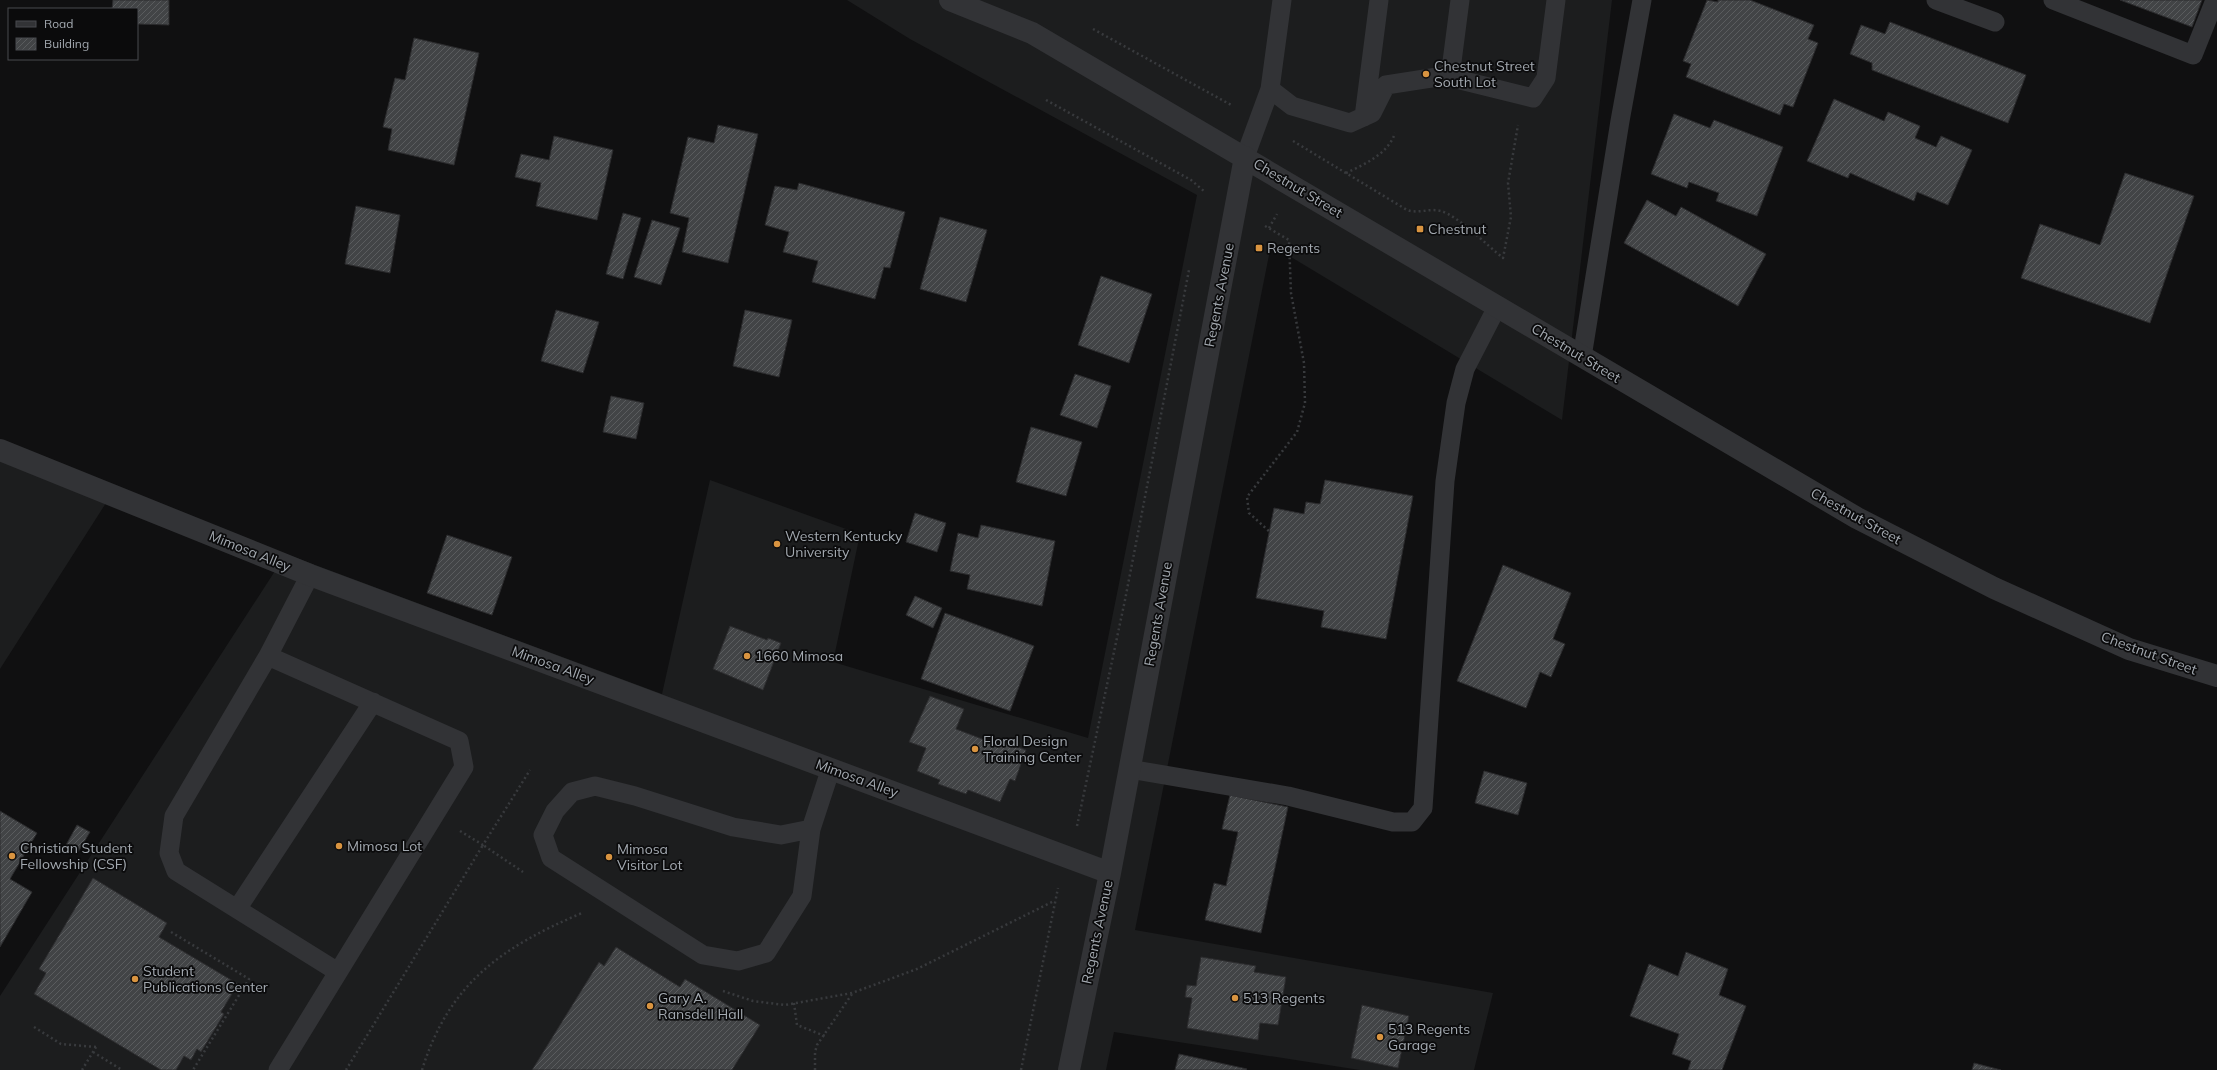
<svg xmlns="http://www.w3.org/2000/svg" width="2217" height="1070" font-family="Mulish,sans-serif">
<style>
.built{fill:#1c1d1e}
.building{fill:url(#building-hatch);stroke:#2b2b2d}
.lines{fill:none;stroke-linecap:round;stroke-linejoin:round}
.path{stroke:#383a3d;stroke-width:2.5;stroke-dasharray:2 3;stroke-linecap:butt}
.lane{stroke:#323336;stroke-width:19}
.street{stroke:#323336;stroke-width:22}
.poi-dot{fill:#d99440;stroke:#0b0b0c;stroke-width:1.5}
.labels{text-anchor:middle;stroke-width:3.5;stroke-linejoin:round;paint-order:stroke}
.poi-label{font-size:14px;fill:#a3a9b0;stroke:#0b0b0c;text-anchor:start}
.street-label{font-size:14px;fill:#a3a9b0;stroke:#0b0b0c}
</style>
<defs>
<pattern id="building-hatch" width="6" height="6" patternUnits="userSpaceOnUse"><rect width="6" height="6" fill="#424446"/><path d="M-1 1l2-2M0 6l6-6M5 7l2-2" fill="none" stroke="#5a5c5e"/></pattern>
</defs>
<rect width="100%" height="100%" fill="#101011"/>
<path class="built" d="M847 0H1612L1562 420 1271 245 1135 930 1493 993 1474 1070H1360L1114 1032 1106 1070H0V996L286 554 662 694 710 480 860 534 833 662 1088 738 1197 195 910 39Z
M0 448 113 492 0 669Z"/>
<path class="building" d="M113 0H169V25L137 24V9H112Z
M1707 0 1718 2V0H1750L1814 25 1808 39 1818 43 1793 107 1784 104 1780 115 1686 77 1691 64 1683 61Z
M2120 0H2202L2192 27Z
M1890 22 2026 75 2008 123 1872 70V63L1850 54 1861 25 1885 34Z
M414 38 479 53 454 165 388 150 392 129 383 127 395 78 405 80Z
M1834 99 1884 121 1888 112 1920 126 1915 138 1936 147 1941 136 1972 150 1948 205 1917 192 1914 201 1850 173 1848 178 1807 161Z
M1674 114 1710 128 1714 120 1783 147 1757 216 1716 201 1719 193 1689 182 1687 188 1651 174Z
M718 125 758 134 728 263 682 252 689 218 670 213 688 137 714 143Z
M554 136 613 150 597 220 536 206 541 183 515 177 521 154 549 160Z
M2125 173 2194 196 2150 323 2021 278 2040 224 2100 245Z
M799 183 905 212 890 268 884 267 875 299 812 282 818 261 783 252 789 232 765 225 775 186 797 190Z
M1647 200 1676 216 1681 207 1766 254 1738 306 1624 243Z
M356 206 400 215 390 273 345 264Z
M623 213 641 218 623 279 606 274Z
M940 217 987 230 966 302 920 289Z
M652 220 680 228 661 285 634 277Z
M1101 276 1152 294 1129 363 1078 345Z
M556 310 599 322 583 373 541 361Z
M745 310 792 320 779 377 733 366Z
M1075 374 1111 386 1097 428 1060 415Z
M611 396 644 403 636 439 603 432Z
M1031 427 1082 442 1066 496 1016 482Z
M1325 480 1413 496 1386 639 1321 627 1324 611 1256 598 1274 508 1304 514 1306 502 1320 504Z
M915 513 946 523 937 552 906 542Z
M981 525 1055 541 1042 606 967 589 970 575 950 571 958 533 978 538Z
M447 535 512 557 492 615 427 593Z
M1503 565 1571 593 1553 639 1565 644 1551 677 1540 672 1526 708 1457 681Z
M915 596 942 608 933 628 906 615Z
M945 613 1034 646 1010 711 921 679Z
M730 626 767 640 768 638 781 643 763 690 713 669Z
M930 696 964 709 956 729 998 745 1000 740 1026 750 1015 781 1010 779 1000 802 968 790 966 794 938 784 940 780 917 771 926 748 909 742Z
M1484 771 1527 783 1518 815 1475 803Z
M1230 795 1288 807 1261 933 1205 920 1214 883 1226 886 1238 832 1222 829Z
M0 811 37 833 10 879 32 892 0 947Z
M77 825 90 832 78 852 66 845Z
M93 878 167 923 159 937 238 984 221 1012 224 1014 201 1052 197 1049 191 1060 184 1056 176 1070H161L34 994 46 973 39 969Z
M616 947 680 987 685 979 760 1025 732 1070H532L599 962 604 966Z
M1686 952 1728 969 1719 995 1746 1006 1722 1070H1688L1691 1061 1672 1054 1679 1034 1630 1016 1649 964 1678 976Z
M1201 957 1256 966 1254 972 1286 977 1278 1025 1260 1023 1258 1040 1187 1028 1192 998 1185 997 1187 985 1196 986Z
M1362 1005 1409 1016 1398 1068 1351 1058Z
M1179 1054 1247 1069 1246 1070H1175Z
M1974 1063 2001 1070H1972Z"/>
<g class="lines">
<path class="path" d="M1093 29 1233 106
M1046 100 1191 180 1205 192
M1293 141 1407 210C1418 214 1429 208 1441 211 1458 216 1488 246 1503 258L1511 217 1508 183 1518 125
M1346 173C1365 164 1388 154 1395 133
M1265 226 1289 240 1291 293 1304 363 1305 403 1297 432 1247 497 1249 513 1270 532
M1269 228 1277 214
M1077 826 1125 600 1189 270
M460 831 483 845 530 770
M171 932 249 979 193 1070
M723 991 753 1001 785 1005 852 993 917 969 1054 901
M794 1003 797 1025 825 1036
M34 1027 61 1044 96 1047
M93 1052 122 1070
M82 1070 96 1047
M346 1070 483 845 523 872
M422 1070C449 983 502 947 582 913
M815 1070V1052L817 1045 852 994
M1021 1070 1058 888"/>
<path class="lane" d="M1936 0 1995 22
M2053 0 2193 55 2215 0
M1450 77 1460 0
M1270 89 1282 0
M1364 117 1379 0
M1245 157 1270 89 1292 106 1350 123 1372 113 1386 85 1444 76 1533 98 1546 78 1556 0
M1582 357 1620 121 1642 0
M268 656 174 816 169 853 176 871 338 972
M1129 769 1288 796 1393 822H1412L1423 808 1445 481 1456 403 1465 369 1497 307
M811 829 781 835 733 827 635 796 595 786 572 792 555 811 543 835 551 858 703 955 738 961 766 953 802 896 811 829 831 768
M237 909 373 702
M278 1070 464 767 459 741 268 656 310 575"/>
<path class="street" d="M950 0 1032 33 1857 518 1994 588 2129 649 2217 676
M0 450 310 575 1110 873
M1069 1070 1110 873 1245 157"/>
</g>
<g class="poi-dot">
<circle cx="1426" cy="74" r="4"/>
<rect x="1416" y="225" width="8" height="8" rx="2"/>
<rect x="1255" y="244" width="8" height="8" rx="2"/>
<circle cx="777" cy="544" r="4"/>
<circle cx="747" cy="656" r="4"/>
<circle cx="975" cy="749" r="4"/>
<circle cx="339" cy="846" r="4"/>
<circle cx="12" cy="856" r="4"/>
<circle cx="609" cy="857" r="4"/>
<circle cx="135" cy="979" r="4"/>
<circle cx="1235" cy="998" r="4"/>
<circle cx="650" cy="1006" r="4"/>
<circle cx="1380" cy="1037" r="4"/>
</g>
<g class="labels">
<g class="poi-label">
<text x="1434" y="71">Chestnut Street<tspan x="1434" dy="16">South Lot</tspan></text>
<text x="1428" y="234">Chestnut</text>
<text x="1267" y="253">Regents</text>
<text x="785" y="541">Western Kentucky<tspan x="785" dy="16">University</tspan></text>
<text x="755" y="661">1660 Mimosa</text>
<text x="983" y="746">Floral Design<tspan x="983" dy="16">Training Center</tspan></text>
<text x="347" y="851">Mimosa Lot</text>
<text x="20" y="853">Christian Student<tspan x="20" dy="16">Fellowship (CSF)</tspan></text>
<text x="617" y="854">Mimosa<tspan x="617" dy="16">Visitor Lot</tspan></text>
<text x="143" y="976">Student<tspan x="143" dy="16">Publications Center</tspan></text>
<text x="658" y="1003">Gary A.<tspan x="658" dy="16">Ransdell Hall</tspan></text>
<text x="1243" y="1003">513 Regents</text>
<text x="1388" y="1034">513 Regents<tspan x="1388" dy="16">Garage</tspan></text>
</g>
<g class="street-label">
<text transform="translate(1298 188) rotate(31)" y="5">Chestnut Street</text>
<text transform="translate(1219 295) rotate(-79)" y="5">Regents Avenue</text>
<text transform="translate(1576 353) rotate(31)" y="5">Chestnut Street</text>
<text transform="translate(1856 516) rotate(29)" y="5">Chestnut Street</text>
<text transform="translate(250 551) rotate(22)" y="5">Mimosa Alley</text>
<text transform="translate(1158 614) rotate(-80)" y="5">Regents Avenue</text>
<text transform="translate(2149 653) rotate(20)" y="5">Chestnut Street</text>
<text transform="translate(553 665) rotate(20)" y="5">Mimosa Alley</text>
<text transform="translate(857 778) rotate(20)" y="5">Mimosa Alley</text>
<text transform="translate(1097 932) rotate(-78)" y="5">Regents Avenue</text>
</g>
</g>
<rect x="8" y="8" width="130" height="52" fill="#0b0b0c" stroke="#484a4e"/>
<rect x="16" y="21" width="20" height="6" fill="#323336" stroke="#484a4e"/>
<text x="44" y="28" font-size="12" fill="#a3a9b0">Road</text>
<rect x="16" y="38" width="20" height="12" fill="url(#building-hatch)" stroke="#484a4e"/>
<text x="44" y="48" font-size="12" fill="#a3a9b0">Building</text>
</svg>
